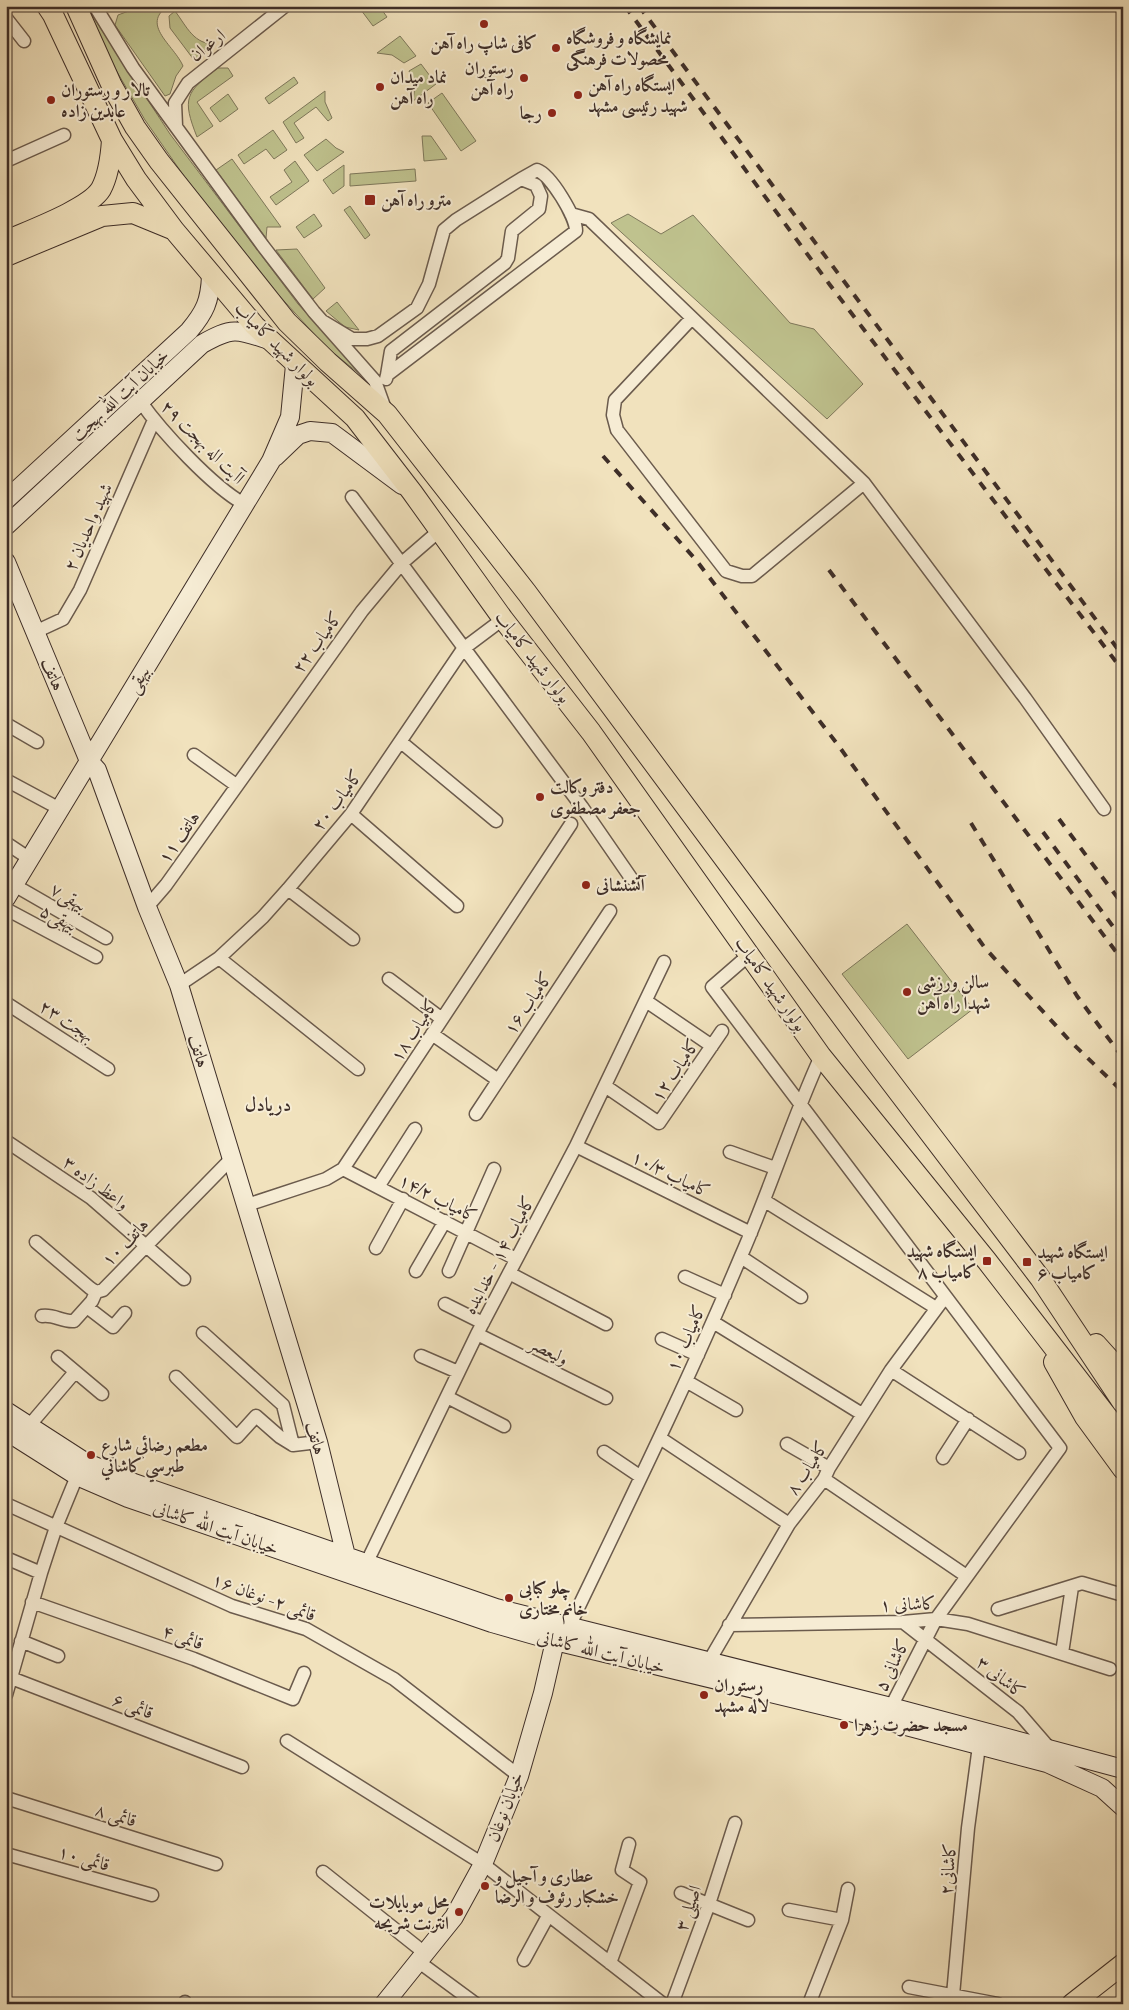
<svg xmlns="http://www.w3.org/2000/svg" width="1129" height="2010" font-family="'Libre Bodoni',Amiri,serif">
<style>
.green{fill:#bfc28e;stroke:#7e785b}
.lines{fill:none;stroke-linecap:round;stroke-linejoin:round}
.street-casing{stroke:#6b5b4d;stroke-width:15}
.secondary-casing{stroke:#3e2e28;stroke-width:20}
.primary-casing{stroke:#3e2e28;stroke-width:22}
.street{stroke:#f6ecd4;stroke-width:12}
.secondary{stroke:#f6ecd4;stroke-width:18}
.primary{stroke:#f1e2bd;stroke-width:20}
.rail{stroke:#3e2e28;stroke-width:4;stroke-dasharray:9 9;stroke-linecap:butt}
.poi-dot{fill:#8f2418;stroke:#f6ecd4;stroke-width:2}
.labels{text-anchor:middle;stroke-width:4;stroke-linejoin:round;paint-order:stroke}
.poi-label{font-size:18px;font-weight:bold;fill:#3e2e28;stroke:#f6ecd4;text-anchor:start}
.street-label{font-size:18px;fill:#3e2e28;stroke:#f6ecd4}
.neighbourhood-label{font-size:19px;font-weight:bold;fill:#3e2e28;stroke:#f6ecd4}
</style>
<rect width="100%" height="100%" fill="#f1e2bd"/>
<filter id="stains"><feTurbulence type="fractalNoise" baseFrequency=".004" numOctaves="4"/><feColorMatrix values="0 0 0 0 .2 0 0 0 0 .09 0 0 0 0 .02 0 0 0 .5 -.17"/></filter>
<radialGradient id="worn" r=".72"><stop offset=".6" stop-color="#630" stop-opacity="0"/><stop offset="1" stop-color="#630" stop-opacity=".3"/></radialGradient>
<path class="green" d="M86 6 170 134 298 304 366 379 326 347 275 291 184 176 145 120 109 58Z
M142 6H168C140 25 174 45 183 66L176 76 170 94 165 96 115 25 118 15Z
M358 6H379L387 17 373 26Z
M175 11C187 27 194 45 216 44L194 60 170 28 169 16Z
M400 36 416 56 404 63 392 55 377 53Z
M421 64 436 84 413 101 415 86 409 71Z
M218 68H228L233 76 197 102 213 126 197 137C182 99 185 92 218 68Z
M294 77 298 83 269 104 265 98Z
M325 91V102L332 118 328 121 316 107 294 123 304 138 296 143 283 122Z
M442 93 476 141 461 151 428 103Z
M228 94 238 109 220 122 210 108Z
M273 130 287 150 274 159 266 149 244 164 238 155Z
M422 136H431L447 159 424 161Z
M326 139 336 148 344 152 317 171 304 155Z
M232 159 281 227H267L266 238 216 170Z
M295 161 309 181 276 205 270 197 292 182 284 170Z
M344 165V186L333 194 323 180Z
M415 169 416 181 350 186V174Z
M350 206 370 235 365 239 344 210Z
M314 214 322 226 304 238 296 227Z
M628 214 661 234 693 215 790 323 814 329 863 384 827 419 611 223Z
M297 249 325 288 313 299 276 250Z
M337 302 359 330 345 327 326 311Z
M907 924 973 1009 908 1059 842 974Z"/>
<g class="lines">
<g class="street-casing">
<path id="street" d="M95 6 133 68 263 246 314 312 375 381 385 409
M6 18 24 41
M176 126 175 103 188 83 285 6
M6 161 64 135
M571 214 589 219 864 483 1025 698 1104 809
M692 318 615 400 613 415 617 430 726 571 742 576H752L864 483
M322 321 352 339H367L378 336 417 308 429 284 444 230 456 220 521 179 536 185 541 196 539 209 512 231 508 258 505 263 391 351 387 375
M386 379 387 375 576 231C576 217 551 175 537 170L521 179
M140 401C162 432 212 486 244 504
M352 497 582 807 631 878
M35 632 63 619 80 590 154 420
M6 724 37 742
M401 742 496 821
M194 755 236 785
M6 780 60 809
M351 814 457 906
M6 843 30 859
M14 885 106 938
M288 889 353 939
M147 907 166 885 362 611 402 563 439 531
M6 909 96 957
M750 954 712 987 1060 1448 936 1619 891 1707
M219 958 358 1069
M389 979 442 1019
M179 985 219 958 263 917 288 889 351 814 463 649 503 619
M646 1001 712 1046
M6 1003 108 1069
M432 1034 498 1080
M605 1086 659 1123 722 1031
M476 1114 610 911
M6 1141 91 1198 184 1279
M576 1146 751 1233
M730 1152 775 1168
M343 1169 516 1259
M378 1187 415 1129
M765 1201 936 1308
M247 1205 326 1179 343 1169 571 824
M36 1242 90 1288 96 1292 103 1290 232 1158
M376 1248 403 1199
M741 1257 801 1297
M416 1271 445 1221
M449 1271 494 1169
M509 1273 606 1324
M685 1277 725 1295
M445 1304 483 1323
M87 1307 113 1327 125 1313
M42 1316C54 1314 62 1322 74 1321L92 1301 96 1292
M713 1322 862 1414
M203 1333 283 1405 293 1445
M477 1334 606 1398
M662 1339 698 1355
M421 1356 458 1372
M58 1357 102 1394
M891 1370 1019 1453
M176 1377 237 1437 256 1416 280 1437 293 1445 318 1442
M686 1381 736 1410
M447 1397 504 1426
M28 1427 75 1372
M660 1438 789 1524
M787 1444 829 1468
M604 1452 641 1477
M943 1458 968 1419
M824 1479 965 1575
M6 1504 232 1606 306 1629 394 1679 519 1776
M6 1558 41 1573
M366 1564 477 1334 576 1146 664 962
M32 1602 194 1659 293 1699 304 1673
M998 1609 1082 1583 1123 1595
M903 1622 1018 1712 1050 1749
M729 1625 903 1622 936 1619 968 1624 1110 1669
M569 1627C628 1504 688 1382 741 1256 770 1190 791 1122 821 1056
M21 1641 58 1656
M1062 1653 1072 1587
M708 1663 789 1524 824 1479 829 1468 891 1370 945 1297
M6 1676 242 1767
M6 1695 41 1573 56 1527 77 1476
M287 1741 483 1864 663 2004
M6 1798 216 1864
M6 1854 152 1895
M323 1872 426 1954
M681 1893 748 1920
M789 1910 842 1920
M524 1960 548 1916
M419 1962 476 2004
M610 1963 640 1882 622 1870 629 1844
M909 1987 998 2004
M953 1995 968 1828 979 1746
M185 2004V2002
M672 2004 709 1904 735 1823
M809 2004 842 1920 848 1889"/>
</g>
<g class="secondary-casing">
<path id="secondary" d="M275 457 298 435 310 431 332 433 402 485
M6 500 189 331C205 312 210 301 211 276
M6 526 202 344C232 327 237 329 269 340
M6 562 89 761 97 770 147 907 179 985 318 1442 346 1556 342 1565
M6 898 271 461 290 417 295 365
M6 1411 85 1462 134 1483 496 1608 891 1707 1123 1769
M6 1431 77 1476 128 1498 492 1623 555 1641 887 1721 1047 1763 1102 1788 1123 1807
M384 2004 454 1917 483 1864 519 1776 543 1693 555 1641"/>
</g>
<g class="primary-casing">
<path id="primary" d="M47 6 53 15 112 140 136 179 174 230 255 326 355 418 412 492 503 619 591 732 821 1056 987 1261 1123 1437
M76 6 112 86 135 127 159 161 287 322 328 362 387 414 527 593 868 1052 1040 1278 1123 1403
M6 241C28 231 89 209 101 189 108 176 111 155 112 140
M6 256 102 216 133 213 172 229
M1096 1344 1123 1374
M1054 1362 1085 1417 1123 1469
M1072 2004 1123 1964"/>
</g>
<use href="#street" class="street"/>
<use href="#secondary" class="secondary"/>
<use href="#primary" class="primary"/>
<path class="rail" d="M625 6 830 285 1123 671
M639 6 1123 656
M603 456 696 560 838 745 985 948 1070 1041 1123 1092
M829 570 1123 961
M1059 819 1123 905
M971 823 1077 996 1123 1058
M1043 832 1123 940"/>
</g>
<g class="poi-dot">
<circle cx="484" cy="24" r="5"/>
<circle cx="556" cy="48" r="5"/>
<circle cx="524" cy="78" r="5"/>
<circle cx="380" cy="87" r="5"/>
<circle cx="578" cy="95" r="5"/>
<circle cx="51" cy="100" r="5"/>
<circle cx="552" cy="113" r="5"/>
<rect x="364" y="194" width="12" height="12" rx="2.5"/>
<circle cx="540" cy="797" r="5"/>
<circle cx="586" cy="885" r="5"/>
<circle cx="907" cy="992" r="5"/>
<rect x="982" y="1256" width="10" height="10" rx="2.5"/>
<rect x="1022" y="1257" width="10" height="10" rx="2.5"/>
<circle cx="91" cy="1455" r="5"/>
<circle cx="509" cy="1598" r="5"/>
<circle cx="704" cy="1695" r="5"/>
<circle cx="844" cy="1725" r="5"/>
<circle cx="485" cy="1886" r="5"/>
<circle cx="459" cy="1912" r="5"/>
</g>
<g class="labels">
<g class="poi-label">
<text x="566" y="44">نمایشگاه و فروشگاه<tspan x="566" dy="21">محصولات فرهنگی</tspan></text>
<text x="484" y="49" text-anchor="middle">کافی شاپ راه آهن</text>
<text x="514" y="74" text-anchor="end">رستوران<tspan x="514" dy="21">راه آهن</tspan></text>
<text x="390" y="83">نماد میدان<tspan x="390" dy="21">راه آهن</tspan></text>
<text x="588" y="91">ایستگاه راه آهن<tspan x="588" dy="21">شهید رئیسی مشهد</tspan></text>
<text x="61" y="96">تالار و رستوران<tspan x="61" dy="21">عابدین زاده</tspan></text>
<text x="542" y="119" text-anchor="end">رجا</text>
<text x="381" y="206">مترو راه آهن</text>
<text x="550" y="793">دفتر وکالت<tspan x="550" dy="21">جعفر مصطفوی</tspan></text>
<text x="596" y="891">آتشنشانی</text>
<text x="917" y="988">سالن ورزشی<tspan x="917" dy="21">شهدا راه آهن</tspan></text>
<text x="977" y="1257" text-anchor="end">ایستگاه شهید<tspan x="977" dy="21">کامیاب ۸</tspan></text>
<text x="1037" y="1258">ایستگاه شهید<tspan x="1037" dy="21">کامیاب ۶</tspan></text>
<text x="101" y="1451">مطعم رضائي شارع<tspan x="101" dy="21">طبرسي كاشاني</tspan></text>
<text x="519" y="1594">چلو کبابی<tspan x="519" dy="21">خانم مختاری</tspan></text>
<text x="714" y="1691">رستوران<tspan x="714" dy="21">لاله مشهد</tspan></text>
<text x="854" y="1731">مسجد حضرت زهرا</text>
<text x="495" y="1882">عطاری و آجیل و<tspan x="495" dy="21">خشکبار رئوف و الرضا</tspan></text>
<text x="449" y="1908" text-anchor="end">محل موبايلات<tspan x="449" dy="21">انترنت شريحه</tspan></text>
</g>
<g class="street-label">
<text transform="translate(207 45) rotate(-38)" y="6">ارغوان</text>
<text transform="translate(277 344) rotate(45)" y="6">بولوار شهید کامیاب</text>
<text transform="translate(120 395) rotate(-43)" y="6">خیابان آیت الله بهجت</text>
<text transform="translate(203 442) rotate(45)" y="6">اآیت اله بهجت ۲۹</text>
<text transform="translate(88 527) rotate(-66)" y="6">شهید واحدیان ۲</text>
<text transform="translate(317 642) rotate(-54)" y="6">کامیاب ۲۲</text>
<text transform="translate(533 657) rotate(52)" y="6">بولوار شهید کامیاب</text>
<text transform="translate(53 674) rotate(67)" y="6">هاتف</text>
<text transform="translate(138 679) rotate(-59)" y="6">بیهقی</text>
<text transform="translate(337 800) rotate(-53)" y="6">کامیاب ۲۰</text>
<text transform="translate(179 837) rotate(-55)" y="6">هاتف ۱۱</text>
<text transform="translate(69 897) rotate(30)" y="6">بیهقی۷</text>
<text transform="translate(59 918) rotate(27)" y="6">بیهقی۵</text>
<text transform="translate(771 984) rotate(55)" y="6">بولوار شهید کامیاب</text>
<text transform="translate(528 1003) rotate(-56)" y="6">کامیاب ۱۶</text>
<text transform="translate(67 1021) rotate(33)" y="6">بهجت ۲۳</text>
<text transform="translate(414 1030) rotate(-57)" y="6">کامیاب ۱۸</text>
<text transform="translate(199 1051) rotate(73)" y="6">هاتف</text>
<text transform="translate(675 1070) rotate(-56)" y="6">کامیاب ۱۲</text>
<text transform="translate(671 1174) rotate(26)" y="6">کامیاب ۱۰/۳</text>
<text transform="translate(96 1183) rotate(37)" y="6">واعظ زاده ۳</text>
<text transform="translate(438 1198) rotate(27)" y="6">کامیاب ۱۴/۲</text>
<text transform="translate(125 1242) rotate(-46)" y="6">هاتف ۱۰</text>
<text transform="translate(499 1255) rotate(-62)" y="6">کامیاب ۱۴ - خدابنده</text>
<text transform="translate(686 1338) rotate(-66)" y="6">کامیاب ۱۰</text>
<text transform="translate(549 1351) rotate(27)" y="6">ولیعصر</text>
<text transform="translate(316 1438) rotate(74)" y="6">هاتف</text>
<text transform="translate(807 1468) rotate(-57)" y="6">کامیاب ۸</text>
<text transform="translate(216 1528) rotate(19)" y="6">خیابان آیت الله کاشانی</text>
<text transform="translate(264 1597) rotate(20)" y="6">قائمی ۲- نوغان ۱۶</text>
<text transform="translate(908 1604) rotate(-2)" y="6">کاشانی ۱</text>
<text transform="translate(183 1637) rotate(20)" y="6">قائمی ۴</text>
<text transform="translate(601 1652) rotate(14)" y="6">خیابان آیت الله کاشانی</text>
<text transform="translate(892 1665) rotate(-64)" y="6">کاشانی ۵</text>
<text transform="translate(1001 1677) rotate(38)" y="6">کاشانی ۳</text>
<text transform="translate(133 1706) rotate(21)" y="6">قائمی ۶</text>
<text transform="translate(505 1807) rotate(-69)" y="6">خیابان نوغان</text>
<text transform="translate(116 1815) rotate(17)" y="6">قائمی ۸</text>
<text transform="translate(84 1858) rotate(16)" y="6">قائمی ۱۰</text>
<text transform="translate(948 1869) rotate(-85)" y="6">کاشانی۲</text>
<text transform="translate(688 1908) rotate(-71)" y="6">اصیلی ۳</text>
</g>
<g class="neighbourhood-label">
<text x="268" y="1111">دریادل</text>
</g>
</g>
<rect width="1129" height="2010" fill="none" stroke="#f1e2bd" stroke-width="25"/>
<rect x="8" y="8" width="1114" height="1995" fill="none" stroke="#3e2e28" stroke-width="2.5"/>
<rect x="12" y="12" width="1104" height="1985" fill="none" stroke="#3e2e28"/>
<rect width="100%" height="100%" filter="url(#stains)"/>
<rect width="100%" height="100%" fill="url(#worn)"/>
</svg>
